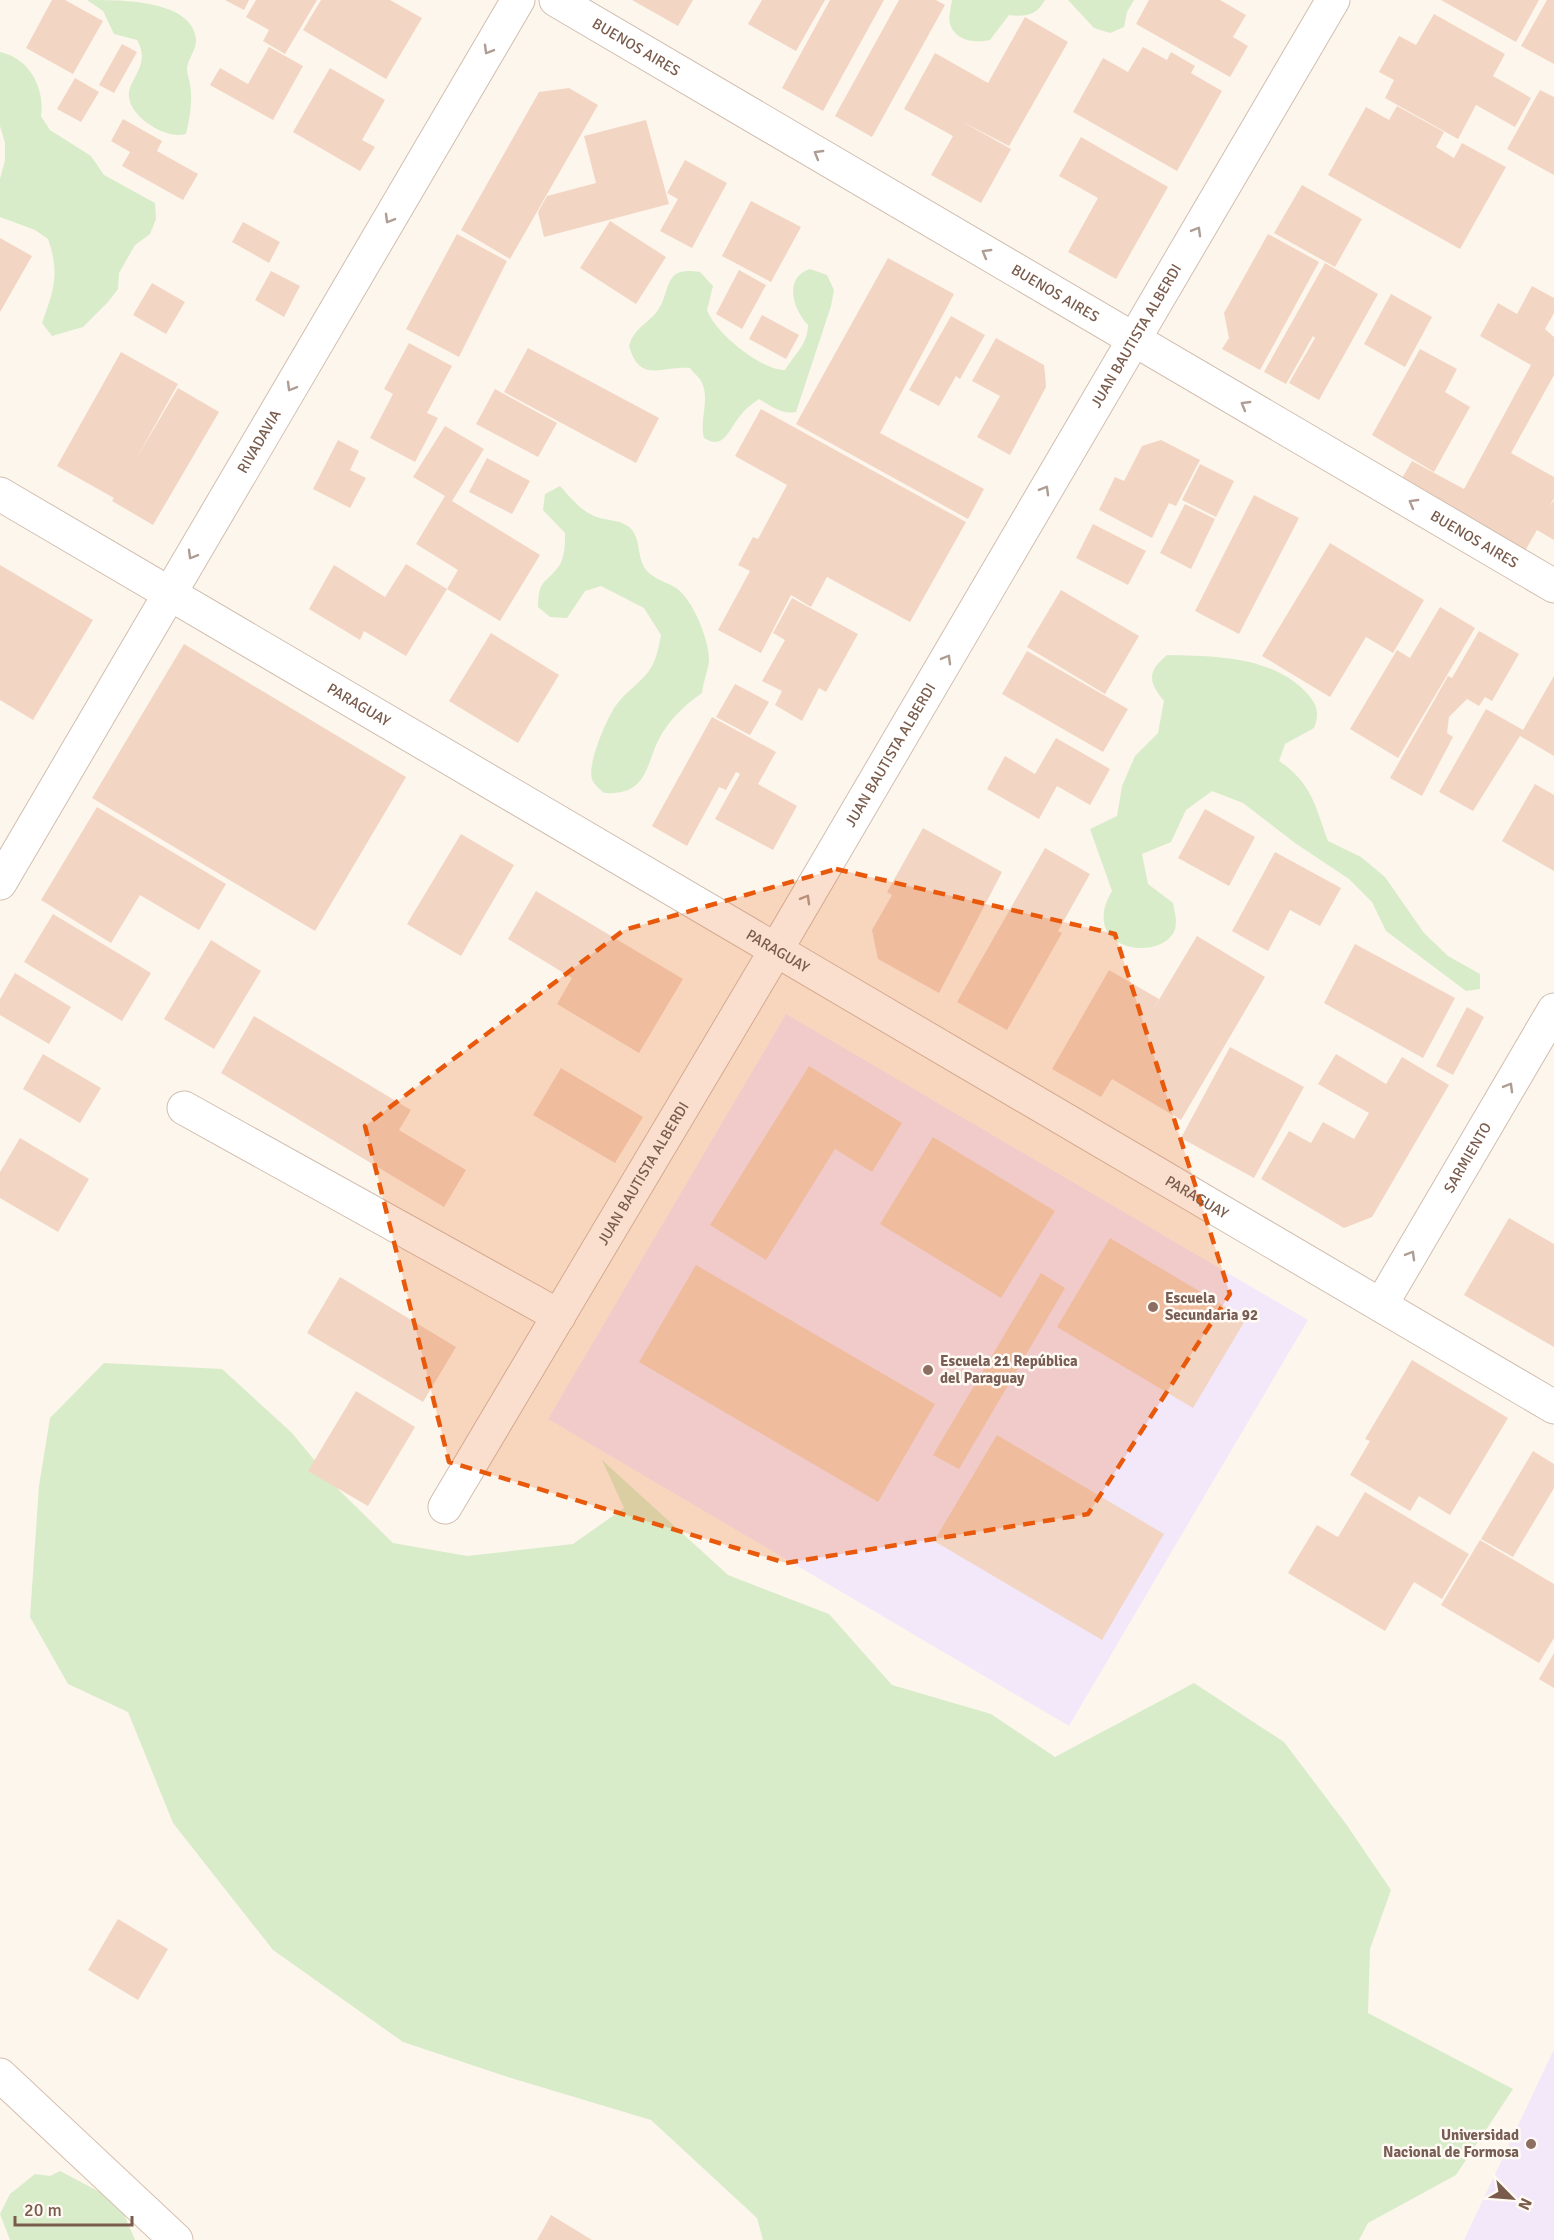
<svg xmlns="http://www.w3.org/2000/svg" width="1554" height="2240" font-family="Signika,sans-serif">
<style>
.education{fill:#f3e8fa}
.green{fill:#d8ecc9}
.building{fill:#f3d5c3}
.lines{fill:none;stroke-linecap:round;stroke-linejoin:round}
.street-casing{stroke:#d1beb0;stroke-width:35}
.secondary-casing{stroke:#d6c0b0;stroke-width:35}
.street{stroke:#fff;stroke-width:33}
.secondary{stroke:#fff;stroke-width:33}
.oneway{stroke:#af9d94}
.marked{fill:#e8590c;fill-opacity:0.2;stroke:#e8590c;stroke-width:4.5;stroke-dasharray:12 8;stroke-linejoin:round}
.education-dot{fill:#8d6e63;stroke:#fffaf3;stroke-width:2}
.labels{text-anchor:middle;stroke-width:5;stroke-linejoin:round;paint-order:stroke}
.street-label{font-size:15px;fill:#7a5c4d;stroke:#fffaf3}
.education-label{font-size:15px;font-weight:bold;fill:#785e54;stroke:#fffaf3;text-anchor:start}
</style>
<rect width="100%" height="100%" fill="#fdf6ec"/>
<path class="education" d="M786 1014 1308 1320 1069 1726 548 1419Z
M1554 2049V2240H1464Z"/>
<path class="green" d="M87 0C123 0 192 0 196 39 197 50 187 59 187 70 188 78 191 85 191 93 192 107 189 121 186 134 167 140 131 118 129 97 127 79 152 66 137 40L114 34 103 11Z
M952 0H1045C1036 16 1025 17 1009 15L990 40C976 43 956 42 950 24 948 18 951 7 952 0Z
M1068 0H1134L1127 12 1124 27 1110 33 1094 28Z
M0 52C30 58 45 89 41 116L50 130 91 156 104 175 155 203 156 219 150 234 135 245 119 273 118 289 108 302 83 327 52 336 42 323C54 290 60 274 48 239L35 230 0 217V179L5 160V143L0 126Z
M810 269 827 275 834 290 831 306 796 412C782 415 771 406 759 399 752 404 745 409 740 416 729 429 724 451 704 438 699 421 710 400 702 383 700 377 693 373 690 368 661 366 640 384 629 346 634 329 644 326 655 314 673 293 660 265 700 272L713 286 707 310C715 333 761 370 785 370 794 355 808 344 808 325 793 309 783 278 810 269Z
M560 486C570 497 580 510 594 516 605 521 619 519 629 527 643 539 635 559 648 572 656 580 667 582 676 588 693 599 710 642 709 661 708 671 703 682 702 693 688 703 675 714 665 729 644 758 653 796 604 793 600 789 593 784 592 779 587 764 607 717 617 704 627 690 643 682 652 666 657 656 659 646 661 635L644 608 601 586 585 591 567 618 550 617 538 607C539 578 544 586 559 566 565 557 565 544 565 533L543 510 545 494Z
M1167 655C1214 656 1270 656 1305 691 1317 704 1320 712 1314 728L1285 744 1279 761C1312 783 1315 806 1328 841L1361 857 1385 877 1424 933 1448 956 1480 974V989L1466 991 1386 931 1372 902 1349 879 1295 843 1243 803 1212 791 1186 810 1171 842 1142 854 1148 884 1173 903C1175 913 1179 926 1172 935 1152 962 1079 947 1112 891L1090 829 1117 816 1122 786 1135 756 1158 733 1164 701C1148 681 1147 672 1167 655Z
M104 1363 222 1369 292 1433 339 1490 393 1543 467 1556 573 1544 624 1508 602 1460 728 1575 829 1614 892 1685 991 1714 1055 1757 1194 1683 1284 1742 1346 1824 1391 1890 1370 1949 1368 2013 1513 2089 1456 2175 1368 2223 1359 2240H763L757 2218 651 2120 511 2078 403 2042 273 1950 173 1823 128 1712 68 1684 30 1617 39 1486 50 1418Z
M60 2171 113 2199 121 2207 135 2240H10L0 2214 10 2194 35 2174 50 2176Z"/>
<path class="building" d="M52 0H65L103 21 73 74 26 48Z
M225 0H249L244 10Z
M256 0H317L285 54 263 41 269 30 246 17Z
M321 0H390L422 18 386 79 303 30Z
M632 0H693L678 26Z
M762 0H825L796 51 748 24Z
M830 0H884L823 111 782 88Z
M899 0H936L945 5 872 137 835 116Z
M1149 0H1220L1246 15 1233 37 1248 46 1230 77 1136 24Z
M1441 0H1539L1516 42Z
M1547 0H1554V64L1521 46Z
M1434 14 1505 54 1493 76 1531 98 1515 127 1476 105 1458 139 1385 98 1394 80 1379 72 1399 36 1416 45Z
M1025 17 1068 42 1009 146 961 121 1011 149 981 203 931 175 953 136 904 109 935 53 988 83Z
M122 44 137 52 114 93 99 85Z
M269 47 303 66 273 120 210 85 220 68 248 84Z
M1143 47 1167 60 1171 52 1195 66 1191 73 1222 91 1177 171 1073 112 1103 58 1128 72Z
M330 68 385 100 362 140 375 147 360 171 293 132Z
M75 78 99 92 81 122 57 109Z
M569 88 598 105 510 259 461 230 539 92Z
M1540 90 1554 97V175L1507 149Z
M1397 106 1444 132 1436 147 1454 158 1462 143 1506 167 1460 249 1328 175 1366 107 1389 120Z
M123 119 162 141 157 151 198 174 183 200 122 166 130 152 111 141Z
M646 120 669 204 544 237 538 212 547 196 596 183 584 136Z
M1081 137 1168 187 1116 279 1068 252 1098 198 1059 176Z
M685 160 727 183 692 248 660 231 678 199 667 193Z
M1302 185 1362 219 1335 267 1274 233Z
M751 201 801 227 771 282 722 256Z
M610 221 666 257 636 304 580 268Z
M243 222 280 242 269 263 232 242Z
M457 234 507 261 459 357 406 329Z
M1268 234 1319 262 1260 370 1222 349 1229 338 1224 313Z
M0 238 32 256 0 312Z
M888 258 954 294 880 433 984 489 968 519 796 424Z
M1325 263 1378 294 1319 400 1289 383 1315 338 1313 336 1286 384 1264 372Z
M739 270 766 285 742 329 716 314Z
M271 271 300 286 284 317 255 300Z
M152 283 185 302 166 334 133 315Z
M1532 286 1554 298V313L1545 329 1554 337V375L1511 453 1554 477V498L1549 508 1554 500V540L1537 530 1522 556 1398 485 1412 461 1464 489 1531 365 1480 336 1498 303 1517 314Z
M1391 294 1432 317 1405 367 1364 344Z
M762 315 799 335 786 359 749 339Z
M951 316 985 335 960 379 956 376 939 406 909 390Z
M996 338 1044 365 1045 374 1046 387 1010 455 977 437 1000 396 972 381Z
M409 343 452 366 427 413 438 418 415 462 370 438 393 394 384 389Z
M528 348 659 418 636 463 504 392Z
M1420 349 1457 369 1445 392 1470 407 1434 472 1372 435Z
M121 352 178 384 136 459 178 388 219 412 153 525 112 501 114 498 57 466Z
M495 389 557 423 538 457 476 424Z
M761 409 966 522 910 622 827 577 811 607 791 595 761 653 718 630 750 571 738 565 753 537 758 539 787 485 735 456Z
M445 426 484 449 452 501 540 555 500 621 447 589 406 656 364 631 360 640 309 609 334 565 385 597 406 564 447 589 458 570 416 544 445 496 413 477Z
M338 440 359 451 350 470 366 478 350 508 313 489Z
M1161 440 1200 460 1176 506 1169 503 1152 538 1099 510 1115 477 1124 481 1142 446Z
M487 458 530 481 512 514 469 492Z
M1200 464 1234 481 1216 517 1182 500Z
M1254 495 1299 518 1239 634 1195 611Z
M1185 504 1215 519 1191 569 1160 553Z
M1093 524 1146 551 1128 585 1076 558Z
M1330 543 1424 600 1393 653 1366 637 1330 697 1262 656Z
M0 565 93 620 33 720 0 700Z
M1061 590 1139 636 1105 694 1027 647Z
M792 598 858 634 826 692 819 688 802 721 775 705 782 691 762 681 785 640 773 633Z
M1440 607 1475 628 1398 758 1350 729 1397 650 1410 658Z
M1479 631 1519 654 1492 701 1485 697 1479 706 1467 699 1449 717 1447 733 1453 737 1422 796 1390 778 1448 676 1452 678Z
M491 633 559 675 518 743 449 701Z
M184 644 406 777 315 931 92 798Z
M1027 651 1128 709 1103 752 1002 694Z
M1554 676V756L1520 736 1473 811 1439 792 1486 709 1523 730Z
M735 684 769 702 750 735 716 717Z
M712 717 776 752 758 784 797 806 773 850 715 819 740 774 736 772 726 790 719 787 687 846 652 826Z
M1056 738 1110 769 1090 805 1057 786 1039 819 987 789 1005 756 1035 774Z
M1535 784 1554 795V871L1502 841Z
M97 807 226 884 199 930 140 895 111 943 41 900Z
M1205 809 1255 837 1229 886 1178 858Z
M923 828 1002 872 939 993 878 959 872 930 892 895 887 892Z
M461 834 514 865 461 956 407 924Z
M1045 848 1090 874 1058 931 1062 933 1007 1030 957 1002Z
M1275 852 1341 888 1320 926 1290 910 1268 951 1232 931Z
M536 891 683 979 639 1053 557 1004 572 978 508 939Z
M53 914 151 973 122 1021 24 962Z
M1197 936 1265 977 1181 1120 1112 1079 1101 1097 1052 1069 1109 970 1159 999 1151 1013Z
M211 940 261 971 214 1049 164 1019Z
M1355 944 1455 998 1423 1058 1324 1003Z
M15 973 71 1007 49 1044 0 1015V999Z
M1467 1007 1484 1017 1453 1075 1436 1066Z
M254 1016 411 1110 399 1130 466 1170 444 1207 221 1073Z
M1230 1047 1304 1087 1254 1178 1181 1138Z
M43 1054 101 1088 80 1123 23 1089Z
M1336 1054 1386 1084 1402 1057 1449 1085 1372 1217 1344 1228 1261 1179 1289 1131 1311 1143 1323 1122 1354 1139 1369 1113 1318 1084Z
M809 1066 902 1123 872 1172 835 1149 766 1260 710 1225Z
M561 1068 643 1117 615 1163 533 1115Z
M933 1137 1055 1211 1001 1298 880 1224Z
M20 1138 89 1179 58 1232 0 1198V1172Z
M1509 1218 1554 1244V1347L1464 1295Z
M1110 1238 1246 1319 1193 1408 1057 1327Z
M696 1265 935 1404 878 1502 639 1362Z
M1041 1273 1065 1288 959 1469 933 1455Z
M340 1277 456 1347 423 1402 307 1333Z
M1412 1360 1508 1418 1450 1515 1419 1496 1410 1511 1350 1475 1370 1441 1365 1439Z
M356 1391 415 1427 368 1506 308 1471Z
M997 1435 1164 1534 1102 1640 934 1541Z
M1533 1451 1554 1464V1488L1513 1557 1481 1539Z
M1365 1492 1469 1554 1442 1599 1414 1582 1385 1631 1288 1573 1317 1525 1338 1537Z
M1480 1540 1554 1584V1638L1539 1663 1441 1605Z
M1554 1653V1688L1539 1679Z
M118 1919 168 1949 138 2000 88 1970Z
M551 2215 592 2240H537Z"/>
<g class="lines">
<g class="street-casing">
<g id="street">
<path id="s1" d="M556 0 1554 586"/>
<path id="s2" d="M0 494 1554 1407"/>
<path id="s3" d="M0 883 518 0"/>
<path d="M184 1108 559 1316"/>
<path id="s4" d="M1381 1305 1554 1010"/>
<path id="s5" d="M445 1507 776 950 1333 0"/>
</g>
</g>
<g class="secondary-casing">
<path id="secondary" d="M0 2075 176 2240"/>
</g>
<use href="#street" class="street"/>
<use href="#secondary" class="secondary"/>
</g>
<defs><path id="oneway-chevron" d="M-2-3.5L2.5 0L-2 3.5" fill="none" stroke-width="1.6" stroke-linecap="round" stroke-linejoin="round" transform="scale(1.5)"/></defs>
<g class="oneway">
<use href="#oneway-chevron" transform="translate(488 50) rotate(120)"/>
<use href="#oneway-chevron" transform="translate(818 154) rotate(-150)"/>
<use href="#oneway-chevron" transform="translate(389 219) rotate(120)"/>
<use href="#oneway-chevron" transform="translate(1197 231) rotate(-60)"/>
<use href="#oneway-chevron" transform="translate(986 253) rotate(-150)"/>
<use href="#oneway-chevron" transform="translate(291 387) rotate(120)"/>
<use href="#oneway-chevron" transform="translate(1245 405) rotate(-150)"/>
<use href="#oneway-chevron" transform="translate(1045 490) rotate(-60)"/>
<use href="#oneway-chevron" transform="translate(1413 503) rotate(-150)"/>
<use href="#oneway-chevron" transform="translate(192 555) rotate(120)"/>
<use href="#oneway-chevron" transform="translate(947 659) rotate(-60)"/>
<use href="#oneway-chevron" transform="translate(806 899) rotate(-60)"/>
<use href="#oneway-chevron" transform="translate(1509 1087) rotate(-60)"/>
<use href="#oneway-chevron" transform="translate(1411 1255) rotate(-60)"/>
</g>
<path class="marked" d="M836 869 1115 934 1230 1294 1088 1514 786 1563 449 1462 365 1126 624 930Z"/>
<g class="education-dot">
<circle cx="1153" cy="1307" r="6"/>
<circle cx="928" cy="1370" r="6"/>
<circle cx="1531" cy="2144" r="6"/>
</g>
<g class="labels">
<g class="street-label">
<text dy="5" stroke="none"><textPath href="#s1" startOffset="93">BUENOS AIRES</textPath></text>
<text dy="5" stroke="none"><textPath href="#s1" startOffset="579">BUENOS AIRES</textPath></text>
<text dy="5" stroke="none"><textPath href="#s5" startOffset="1360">JUAN BAUTISTA ALBERDI</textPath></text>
<text dy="5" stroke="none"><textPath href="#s3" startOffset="512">RIVADAVIA</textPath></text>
<text dy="5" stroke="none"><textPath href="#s1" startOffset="1065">BUENOS AIRES</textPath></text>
<text dy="5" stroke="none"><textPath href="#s2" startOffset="416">PARAGUAY</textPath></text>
<text dy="5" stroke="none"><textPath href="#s5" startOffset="874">JUAN BAUTISTA ALBERDI</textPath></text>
<text dy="5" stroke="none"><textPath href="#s2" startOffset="902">PARAGUAY</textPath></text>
<text dy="5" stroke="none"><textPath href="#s4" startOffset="171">SARMIENTO</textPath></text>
<text dy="5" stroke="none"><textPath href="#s5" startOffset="388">JUAN BAUTISTA ALBERDI</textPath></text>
<text dy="5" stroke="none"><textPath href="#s2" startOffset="1388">PARAGUAY</textPath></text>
</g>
<g class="education-label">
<text x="1165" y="1303">Escuela<tspan x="1165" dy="17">Secundaria 92</tspan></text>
<text x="940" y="1366">Escuela 21 República<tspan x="940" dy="17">del Paraguay</tspan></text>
<text x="1519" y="2140" text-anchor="end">Universidad<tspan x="1519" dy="17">Nacional de Formosa</tspan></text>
</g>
</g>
<g transform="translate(1512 2198) rotate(115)" stroke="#fffaf3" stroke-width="4.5" paint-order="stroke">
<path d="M0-4.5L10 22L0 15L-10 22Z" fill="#7a5c4d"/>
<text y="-9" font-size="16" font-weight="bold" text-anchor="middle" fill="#7a5c4d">N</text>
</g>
<path d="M15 2216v9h117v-9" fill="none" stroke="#7a5c4d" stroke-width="3"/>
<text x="24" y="2216" font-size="18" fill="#7a5c4d" stroke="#fffaf3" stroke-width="4.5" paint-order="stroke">20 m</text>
</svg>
